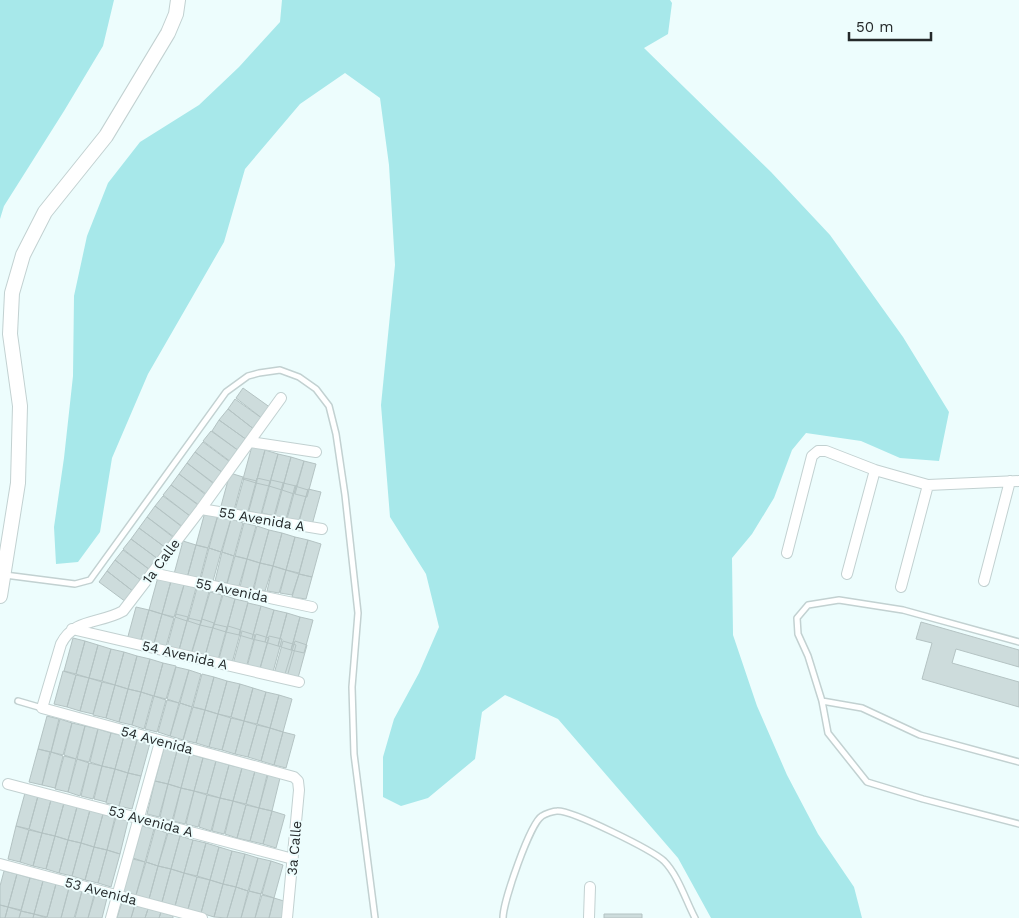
<svg xmlns="http://www.w3.org/2000/svg" width="1019" height="918" font-family="'Work Sans',sans-serif">
<style>
.green{fill:#a7e8ea}
.building{fill:#cddcdc;stroke:#b4c3c3}
.lines{fill:none;stroke-linecap:round;stroke-linejoin:round}
.service-casing{stroke:#c2d1d1;stroke-width:8}
.minor-casing{stroke:#c2d1d1;stroke-width:12}
.secondary-casing{stroke:#c2d1d1;stroke-width:16}
.service{stroke:#fff;stroke-width:5}
.minor{stroke:#fff;stroke-width:10}
.secondary{stroke:#fff;stroke-width:14}
.labels{text-anchor:middle;stroke-width:4;stroke-linejoin:round;paint-order:stroke}
.street-label{font-size:14px;fill:#24292a;stroke:#edfdfd}
</style>
<rect width="100%" height="100%" fill="#edfdfd"/>
<path class="green" d="M0 0H114L103 46 64 111 4 206 0 219Z
M282 0H670L672 3 668 34 644 48 771 172 830 235 903 337 949 412 939 461 900 458 861 441 806 433 792 450 774 498 752 534 732 558 733 635 757 706 787 775 818 834 854 887 862 918H711L678 858 558 719 505 695 482 712 475 759 428 798 401 806 383 797V757L394 719 419 673 439 627 426 574 390 517 381 405 395 265 389 165 380 98 345 73 300 104 245 169 224 242 148 374 112 458 100 532 78 562 56 564 54 527 64 458 73 376 74 296 87 236 108 183 140 142 199 105 239 67 280 22Z"/>
<path class="building" d="M243 388 271 408 263 419 236 398Z
M235 399 263 419 255 430 228 409Z
M228 409 255 430 247 440 219 420Z
M219 420 247 440 239 451 212 431Z
M211 431 239 451 231 462 203 441Z
M203 442 230 462 223 473 195 452Z
M252 446 265 450 256 483 243 479Z
M265 450 278 454 269 486 256 483Z
M195 452 223 473 215 484 187 463Z
M278 454 291 457 282 490 269 486Z
M291 457 304 461 294 494 282 490Z
M304 461 316 464 307 497 295 494Z
M187 463 214 484 206 494 179 474Z
M230 473 243 477 234 510 221 506Z
M179 474 206 495 199 505 171 485Z
M244 478 257 481 248 514 235 510Z
M257 478 270 481 261 514 248 511Z
M271 480 284 483 275 516 262 513Z
M283 483 296 486 287 519 274 516Z
M171 485 198 505 190 516 163 495Z
M295 486 308 490 298 523 286 519Z
M308 489 321 492 312 525 299 522Z
M163 496 190 516 183 527 155 506Z
M155 506 182 527 174 537 147 517Z
M205 512 218 515 208 548 196 545Z
M218 515 231 519 221 552 209 548Z
M147 517 174 538 166 548 139 528Z
M231 519 243 523 234 556 222 552Z
M244 523 256 526 247 559 235 556Z
M257 526 269 530 260 563 247 559Z
M139 528 166 548 158 559 131 539Z
M269 530 282 533 273 566 260 563Z
M282 533 295 537 286 570 273 566Z
M295 537 308 540 299 573 286 570Z
M131 539 158 559 150 570 123 549Z
M308 540 321 544 312 577 299 574Z
M183 541 196 545 187 578 174 574Z
M196 545 208 548 199 582 187 578Z
M209 548 221 552 213 581 200 582Z
M123 550 150 570 142 581 115 560Z
M222 552 234 556 227 583 215 581Z
M235 556 247 559 239 586 227 584Z
M247 559 260 563 253 589 240 587Z
M115 560 142 581 134 592 107 571Z
M260 563 273 566 265 591 254 589Z
M273 566 286 570 279 593 267 591Z
M286 570 299 574 292 595 280 593Z
M107 571 134 592 126 602 99 582Z
M299 574 312 577 306 599 292 597Z
M158 577 171 581 162 614 149 610Z
M171 581 184 585 174 617 162 614Z
M184 585 196 588 187 621 175 617Z
M197 588 209 592 200 625 188 621Z
M210 592 222 595 213 628 200 625Z
M223 595 235 599 226 632 213 628Z
M235 599 248 602 239 635 226 632Z
M248 603 261 606 252 639 239 635Z
M261 606 274 610 265 642 252 639Z
M136 607 149 610 140 643 127 640Z
M149 610 162 614 153 647 140 643Z
M274 610 287 613 278 646 265 642Z
M287 613 300 617 291 650 278 646Z
M162 614 174 618 165 650 153 647Z
M176 614 188 617 179 650 167 647Z
M300 617 313 620 304 653 291 650Z
M188 618 201 621 191 654 179 650Z
M202 619 214 623 205 656 192 652Z
M921 622 1019 650V667L956 649 952 663 1019 682V707L922 679 932 643 916 639Z
M214 624 227 627 218 660 205 656Z
M228 626 241 630 232 663 219 659Z
M242 631 255 635 246 668 233 664Z
M256 634 269 638 259 671 247 667Z
M269 636 282 639 273 672 260 669Z
M73 638 85 641 76 674 64 671Z
M85 641 98 645 89 678 76 674Z
M283 641 296 645 287 677 274 674Z
M295 641 307 645 298 678 285 674Z
M98 645 111 649 102 681 89 678Z
M111 649 124 652 115 685 102 681Z
M124 652 137 656 128 689 115 685Z
M137 656 150 659 141 692 128 689Z
M150 659 163 663 154 696 141 692Z
M163 663 176 666 166 699 154 696Z
M176 667 189 670 179 703 167 699Z
M189 670 201 674 192 707 180 703Z
M63 671 76 675 67 707 54 704Z
M202 674 214 677 205 710 193 707Z
M76 675 89 678 80 711 67 707Z
M214 677 227 681 218 714 205 710Z
M89 678 102 682 93 714 80 711Z
M227 681 240 684 231 717 218 714Z
M102 682 115 685 106 718 93 715Z
M240 684 253 688 244 721 231 717Z
M115 685 128 689 119 722 106 718Z
M253 688 266 692 257 724 244 721Z
M128 689 141 692 132 725 119 722Z
M141 692 153 696 144 729 132 725Z
M266 692 279 695 270 728 257 724Z
M279 695 292 699 283 732 270 728Z
M154 696 166 700 157 732 145 729Z
M167 700 179 703 170 736 158 732Z
M180 703 192 707 183 740 170 736Z
M193 707 205 710 196 743 183 740Z
M205 710 218 714 209 747 196 743Z
M218 714 231 718 222 750 209 747Z
M47 716 59 719 51 752 38 749Z
M231 718 244 721 235 754 222 750Z
M60 719 72 723 63 755 51 752Z
M244 721 257 725 248 757 235 754Z
M72 723 85 726 76 759 64 755Z
M257 725 270 728 261 761 248 757Z
M85 726 98 729 89 762 77 759Z
M270 728 283 732 274 765 261 761Z
M98 729 111 733 102 766 90 762Z
M283 732 295 735 286 768 274 765Z
M111 733 124 736 115 769 102 766Z
M124 736 137 740 128 773 115 769Z
M137 740 150 743 141 776 128 773Z
M164 748 177 751 168 784 155 781Z
M38 749 50 752 42 785 29 782Z
M177 751 190 754 181 788 168 784Z
M51 752 63 756 55 788 42 785Z
M190 754 203 758 194 791 181 788Z
M64 756 76 759 68 792 55 789Z
M203 758 216 761 207 794 194 791Z
M77 759 89 763 80 796 68 792Z
M216 761 229 765 220 798 207 794Z
M89 763 102 766 93 799 81 796Z
M229 765 242 768 233 801 220 798Z
M102 766 115 769 106 802 94 799Z
M242 768 255 771 246 804 233 801Z
M115 769 128 773 119 806 106 803Z
M255 771 267 775 259 808 246 804Z
M128 773 141 776 132 809 119 806Z
M268 775 280 778 272 811 259 808Z
M155 781 168 784 159 817 147 814Z
M168 784 181 788 172 821 160 817Z
M181 788 194 791 185 824 173 821Z
M194 791 207 795 198 827 186 824Z
M25 793 38 796 29 829 16 826Z
M207 795 220 798 211 831 199 827Z
M38 796 51 800 42 833 29 829Z
M220 798 233 801 224 834 212 831Z
M51 800 64 803 55 836 42 833Z
M233 801 246 805 237 838 225 834Z
M64 803 77 807 68 840 55 836Z
M246 805 259 808 250 841 237 838Z
M77 807 90 810 81 843 68 840Z
M259 808 272 811 263 844 250 841Z
M90 810 103 814 94 847 81 843Z
M272 811 285 815 276 848 263 844Z
M103 814 115 817 107 850 94 847Z
M116 817 128 821 120 854 107 850Z
M16 826 29 830 20 862 8 859Z
M142 826 154 829 145 862 133 858Z
M155 829 167 833 158 866 146 862Z
M29 830 42 833 33 866 20 862Z
M42 833 55 836 46 869 33 866Z
M168 833 180 836 171 869 158 866Z
M55 836 68 840 59 873 46 869Z
M180 836 193 840 184 873 171 869Z
M68 840 81 843 72 876 59 873Z
M193 840 206 843 197 876 184 873Z
M81 843 94 847 85 880 72 876Z
M206 843 219 847 210 880 197 876Z
M94 847 107 850 98 883 85 880Z
M219 847 232 851 223 884 210 880Z
M107 850 120 854 111 887 98 883Z
M232 851 245 854 236 887 223 884Z
M245 854 258 858 248 891 236 887Z
M258 858 271 861 261 894 249 891Z
M133 859 145 862 136 895 123 892Z
M271 861 283 865 274 898 262 894Z
M146 862 158 866 149 899 136 895Z
M158 866 171 869 162 902 149 899Z
M171 869 184 873 175 906 162 902Z
M4 871 17 874 8 907 0 905V886Z
M184 873 197 877 188 909 175 906Z
M17 874 30 878 21 910 8 907Z
M197 877 210 880 201 913 188 909Z
M30 878 43 881 34 914 21 911Z
M210 880 223 884 214 917 201 913Z
M43 881 56 884 47 917 34 914Z
M56 884 69 888 61 918H49L47 917Z
M223 884 236 887 227 918 214 917Z
M236 887 248 891 241 918H227Z
M69 888 82 891 74 918H61Z
M82 891 94 895 88 918H75Z
M249 891 261 894 255 918H241Z
M95 895 107 898 102 918H88Z
M262 895 274 898 269 918H255Z
M274 898 287 902 283 918H269Z
M122 902 135 905 131 918H117Z
M0 905 8 907 5 918H0Z
M135 905 148 909 145 918H131Z
M8 907 21 911 19 918H5Z
M148 909 161 912 159 918H145Z
M21 911 34 914 33 918H19Z
M161 912 173 916V918H159Z
M34 914 47 918H33Z
M604 914H642V918H604Z"/>
<g class="lines">
<g class="service-casing">
<path id="service" d="M5 575 75 584 90 580 226 392 248 376 259 373 280 370 299 377 316 389 329 406 336 434 345 495 358 613 352 687 354 754 375 918
M1019 642 903 610 839 600 808 605 797 618 798 634 808 656 822 701 828 733 867 782 923 799 1019 824
M18 701 42 708
M822 701 862 708 920 735 1019 762
M503 918C503 902 530 823 542 816 545 814 553 811 557 811 572 810 652 850 664 861 678 875 686 901 695 918"/>
</g>
<g class="minor-casing">
<path id="minor" d="M281 398 201 509 123 611C100 624 74 618 61 644L42 708 294 777 298 781 299 790 287 918
M250 442 316 452
M201 509 322 529
M787 553 812 456 818 451H826L875 470 928 485 1019 481
M152 573 312 607
M847 574 875 470
M984 581 1010 481
M901 587 928 485
M72 629 299 682
M8 784 293 859
M0 864 202 918
M111 918 160 742
M589 918 590 887"/>
</g>
<g class="secondary-casing">
<path id="secondary" d="M0 596 18 483 20 406 10 334 12 293 23 255 45 212 106 136 168 33 176 14 178 0"/>
</g>
<use href="#service" class="service"/>
<use href="#minor" class="minor"/>
<use href="#secondary" class="secondary"/>
</g>
<g class="labels">
<g class="street-label">
<text transform="translate(262 519) rotate(10)" y="5">55 Avenida A</text>
<text transform="translate(161 561) rotate(-53)" y="5">1a Calle</text>
<text transform="translate(232 590) rotate(12)" y="5">55 Avenida</text>
<text transform="translate(185 655) rotate(13)" y="5">54 Avenida A</text>
<text transform="translate(157 740) rotate(15)" y="5">54 Avenida</text>
<text transform="translate(151 821) rotate(15)" y="5">53 Avenida A</text>
<text transform="translate(294 848) rotate(-85)" y="5">3a Calle</text>
<text transform="translate(101 891) rotate(15)" y="5">53 Avenida</text>
</g>
</g>
<path d="M849 32v8h82v-8" fill="none" stroke="#24292a" stroke-width="2.5"/>
<text x="856" y="32" font-size="15" fill="#24292a" stroke="#edfdfd" stroke-width="4" paint-order="stroke">50 m</text>
</svg>
